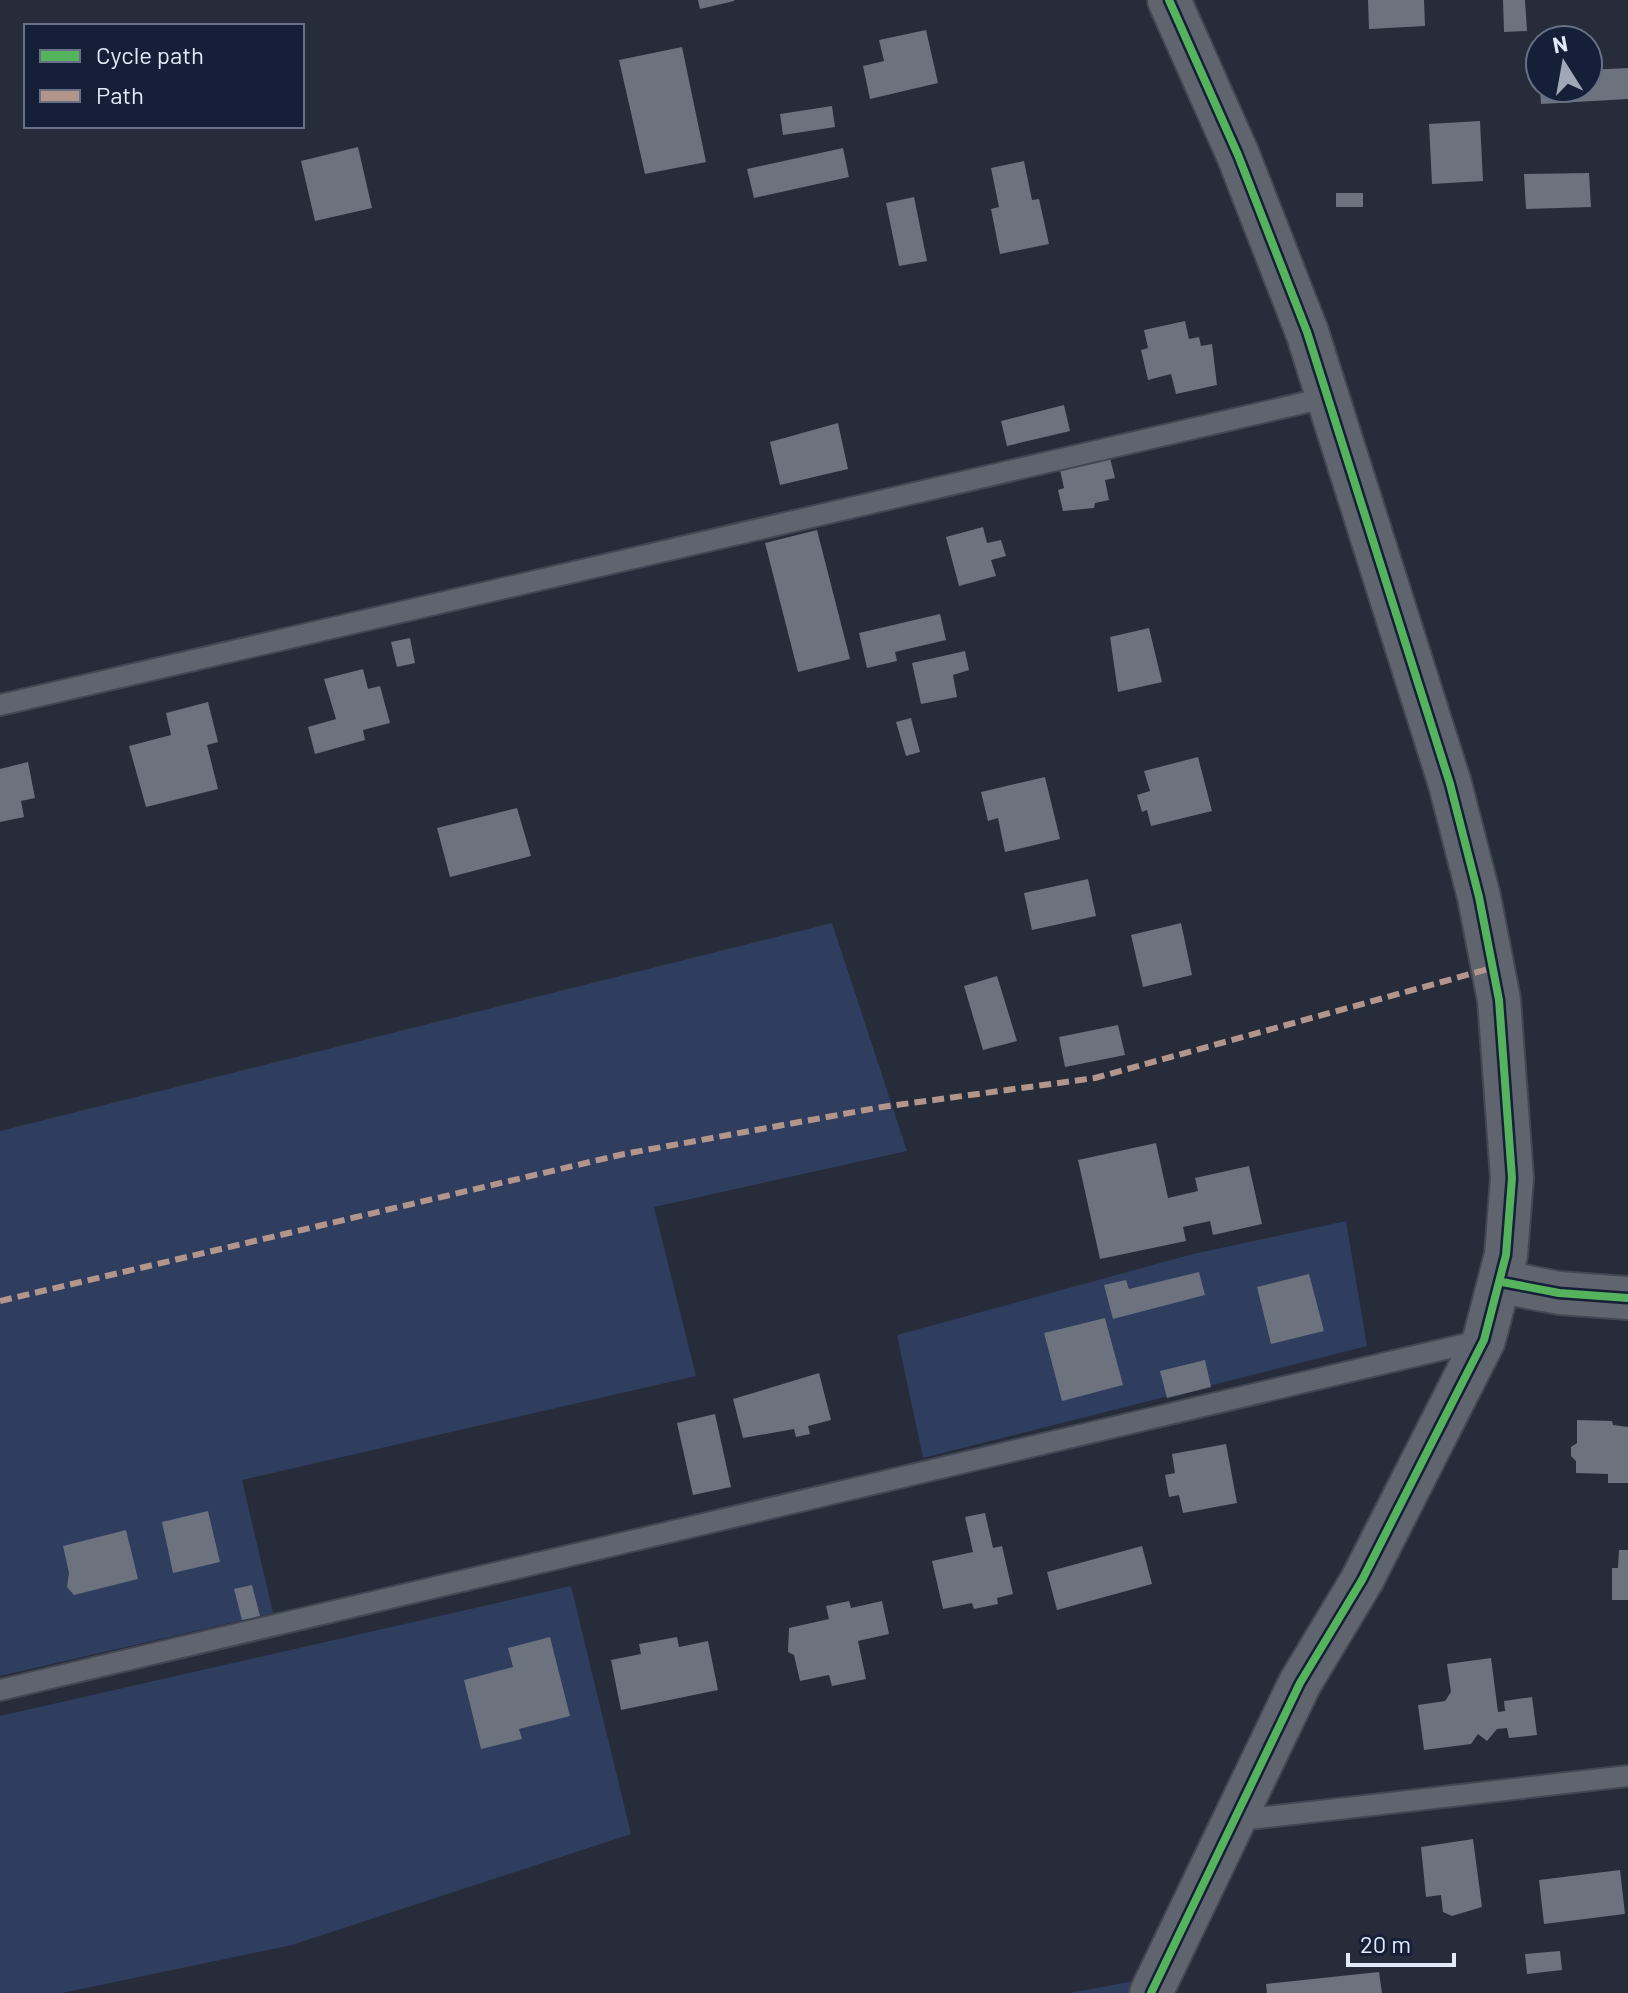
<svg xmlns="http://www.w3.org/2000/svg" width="1628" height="1993" font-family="Barlow,sans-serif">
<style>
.green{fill:#2f3d5e}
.building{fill:#6c727e}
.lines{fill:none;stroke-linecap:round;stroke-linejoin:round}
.lane-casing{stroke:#424753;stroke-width:24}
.street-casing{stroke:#424753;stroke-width:46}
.lane{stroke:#5f646f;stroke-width:20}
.street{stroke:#5f646f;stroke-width:42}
.quiet{stroke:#b2968c;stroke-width:6;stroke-dasharray:12 6;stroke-linecap:butt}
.cycleway-casing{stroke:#151f37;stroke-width:13}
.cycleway{stroke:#56b35d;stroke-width:8}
</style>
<rect width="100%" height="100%" fill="#262c3a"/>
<path class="green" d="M832 923 907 1151 654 1207 696 1376 242 1480 273 1613 0 1676V1131Z
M1346 1221 1367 1346 923 1458 897 1335 1193 1254Z
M571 1586 631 1834 292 1945 62 1993H0V1716Z
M1140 1980 1134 1993H1069Z"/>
<path class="building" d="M698 0H734V1L700 9Z
M1368 0H1424L1425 26 1369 29Z
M1503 0H1525L1527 31 1504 32Z
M926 30 938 83 870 99 863 66 884 61 879 40Z
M682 47 706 162 645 174 619 60Z
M1628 68V99L1541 104 1540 88H1588V70Z
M832 106 835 127 783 135 780 114Z
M1480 121 1483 181 1432 184 1429 124Z
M358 147 372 208 315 221 301 161Z
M843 148 849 177 754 198 747 169Z
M1024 161 1032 200 1039 199 1049 244 1000 254 991 209 999 207 991 168Z
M1589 173 1591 207 1526 209 1524 174Z
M1336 193H1363V207H1336Z
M914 197 927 261 899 266 886 203Z
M1185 321 1189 339 1199 337 1201 346 1212 344 1217 385 1176 394 1171 374 1148 380 1141 350 1148 348 1144 330Z
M1064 405 1070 431 1007 446 1001 421Z
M838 423 848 469 780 485 770 442Z
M1110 458 1115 478 1105 480 1109 500 1095 503 1094 508 1063 511 1058 490 1064 488 1060 470Z
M983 527 987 543 1001 540 1006 556 991 560 996 576 959 586 946 537Z
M817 530 850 659 798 672 765 543Z
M940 614 946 640 895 652 897 661 867 668 859 633Z
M1149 628 1162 682 1118 692 1110 637Z
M410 638 415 663 397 667 391 642Z
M965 651 969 670 953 675 957 697 921 704 912 663Z
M363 669 368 689 380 686 390 723 363 730 365 740 315 754 308 727 336 719 324 679Z
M208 702 218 742 207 745 218 789 146 807 129 746 171 735 166 713Z
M911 718 920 752 906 756 896 722Z
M1198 757 1212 811 1151 826 1147 810 1142 812 1137 795 1150 791 1144 771Z
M28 762 35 798 21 801 24 817 0 822V769Z
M1045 777 1060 839 1005 852 998 818 988 821 981 792Z
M517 808 531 856 450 877 437 828Z
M1088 879 1096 916 1032 930 1024 893Z
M1181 923 1192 975 1143 987 1131 935Z
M997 976 1017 1041 983 1050 964 986Z
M1118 1025 1125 1055 1065 1067 1059 1037Z
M1156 1143 1168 1198 1198 1191 1195 1178 1249 1166 1262 1224 1213 1235 1210 1221 1183 1227 1186 1241 1100 1259 1078 1160Z
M1199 1272 1205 1295 1113 1319 1104 1285 1126 1280 1129 1289Z
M1309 1274 1324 1331 1271 1344 1257 1287Z
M1105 1318 1123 1385 1062 1401 1044 1333Z
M1205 1360 1211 1387 1167 1398 1160 1371Z
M819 1373 831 1420 808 1426 810 1434 796 1437 794 1429 743 1438 733 1399Z
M715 1414 731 1487 693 1495 677 1423Z
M1577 1420 1612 1421 1613 1425 1628 1427V1483H1608V1474L1576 1473V1461L1571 1456V1447L1577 1443Z
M1226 1444 1237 1503 1183 1513 1179 1495 1169 1497 1165 1475 1175 1473 1172 1454Z
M208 1511 220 1562 173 1573 162 1522Z
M985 1513 993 1548 1002 1546 1013 1594 997 1598 998 1604 974 1609 972 1603 943 1609 932 1561 973 1552 965 1517Z
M126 1530 138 1579 74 1595 67 1587 69 1573 63 1546Z
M1142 1546 1152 1584 1057 1610 1047 1572Z
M1619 1550H1628V1600H1612V1568H1618Z
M252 1585 260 1616 242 1620 234 1589Z
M849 1601 851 1608 882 1601 889 1634 858 1641 866 1679 832 1686 829 1675 800 1681 794 1655 788 1652 789 1628 829 1619 826 1606Z
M550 1637 570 1716 519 1729 522 1739 481 1749 464 1680 513 1667 508 1648Z
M677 1637 679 1647 708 1641 718 1690 621 1710 611 1660 641 1654 639 1644Z
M1491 1658 1498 1712 1505 1711 1504 1701 1532 1697 1537 1735 1509 1738 1507 1728 1497 1729 1487 1741 1478 1734 1471 1744 1424 1750 1418 1705 1445 1701 1451 1692 1447 1664Z
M1473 1839 1482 1907 1452 1916 1443 1912 1441 1895 1426 1897 1421 1847Z
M1620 1870 1625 1914 1544 1924 1539 1880Z
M1560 1951 1562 1970 1527 1974 1525 1954Z
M1379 1972 1382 1993H1267L1266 1984Z"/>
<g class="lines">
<g class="lane-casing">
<path id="lane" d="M0 705 1329 397
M0 1690 1483 1340
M1231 1821 1628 1776"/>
</g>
<g class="street-casing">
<path id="street" d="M1502 1282 1559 1293 1628 1298
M1151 1993 1300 1683 1362 1580 1484 1340 1506 1255 1512 1178 1499 1000 1479 897 1450 784 1307 332 1238 155 1169 0"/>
</g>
<use href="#lane" class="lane"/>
<use href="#street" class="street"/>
<path class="quiet" d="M0 1301 624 1154 882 1107 1095 1078 1492 968"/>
<g class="cycleway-casing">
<path id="cycleway" d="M1502 1282 1559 1293 1628 1298
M1151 1993 1300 1683 1362 1580 1484 1340 1506 1255 1512 1178 1499 1000 1479 897 1450 784 1307 332 1238 155 1169 0"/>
</g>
<use href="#cycleway" class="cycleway"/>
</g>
<rect x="24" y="24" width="280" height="104" fill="#151f37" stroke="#677085" stroke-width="2"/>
<rect x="40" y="50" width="40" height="12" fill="#56b35d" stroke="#677085" stroke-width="2"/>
<text x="96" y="64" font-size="24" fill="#e2eafa">Cycle path</text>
<rect x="40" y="90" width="40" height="12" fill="#b2968c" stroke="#677085" stroke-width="2"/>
<text x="96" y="104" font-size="24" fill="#e2eafa">Path</text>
<g transform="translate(1564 64) rotate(349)"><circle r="38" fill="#151f37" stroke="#677085" stroke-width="2"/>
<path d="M0-6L14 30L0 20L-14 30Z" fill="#a0a8b7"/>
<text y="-12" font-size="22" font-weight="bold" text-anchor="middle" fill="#e2eafa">N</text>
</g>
<path d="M1348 1953v12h106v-12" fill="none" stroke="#e2eafa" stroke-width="4"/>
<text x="1360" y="1953" font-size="24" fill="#e2eafa" stroke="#151f37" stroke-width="6" paint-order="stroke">20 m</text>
</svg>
